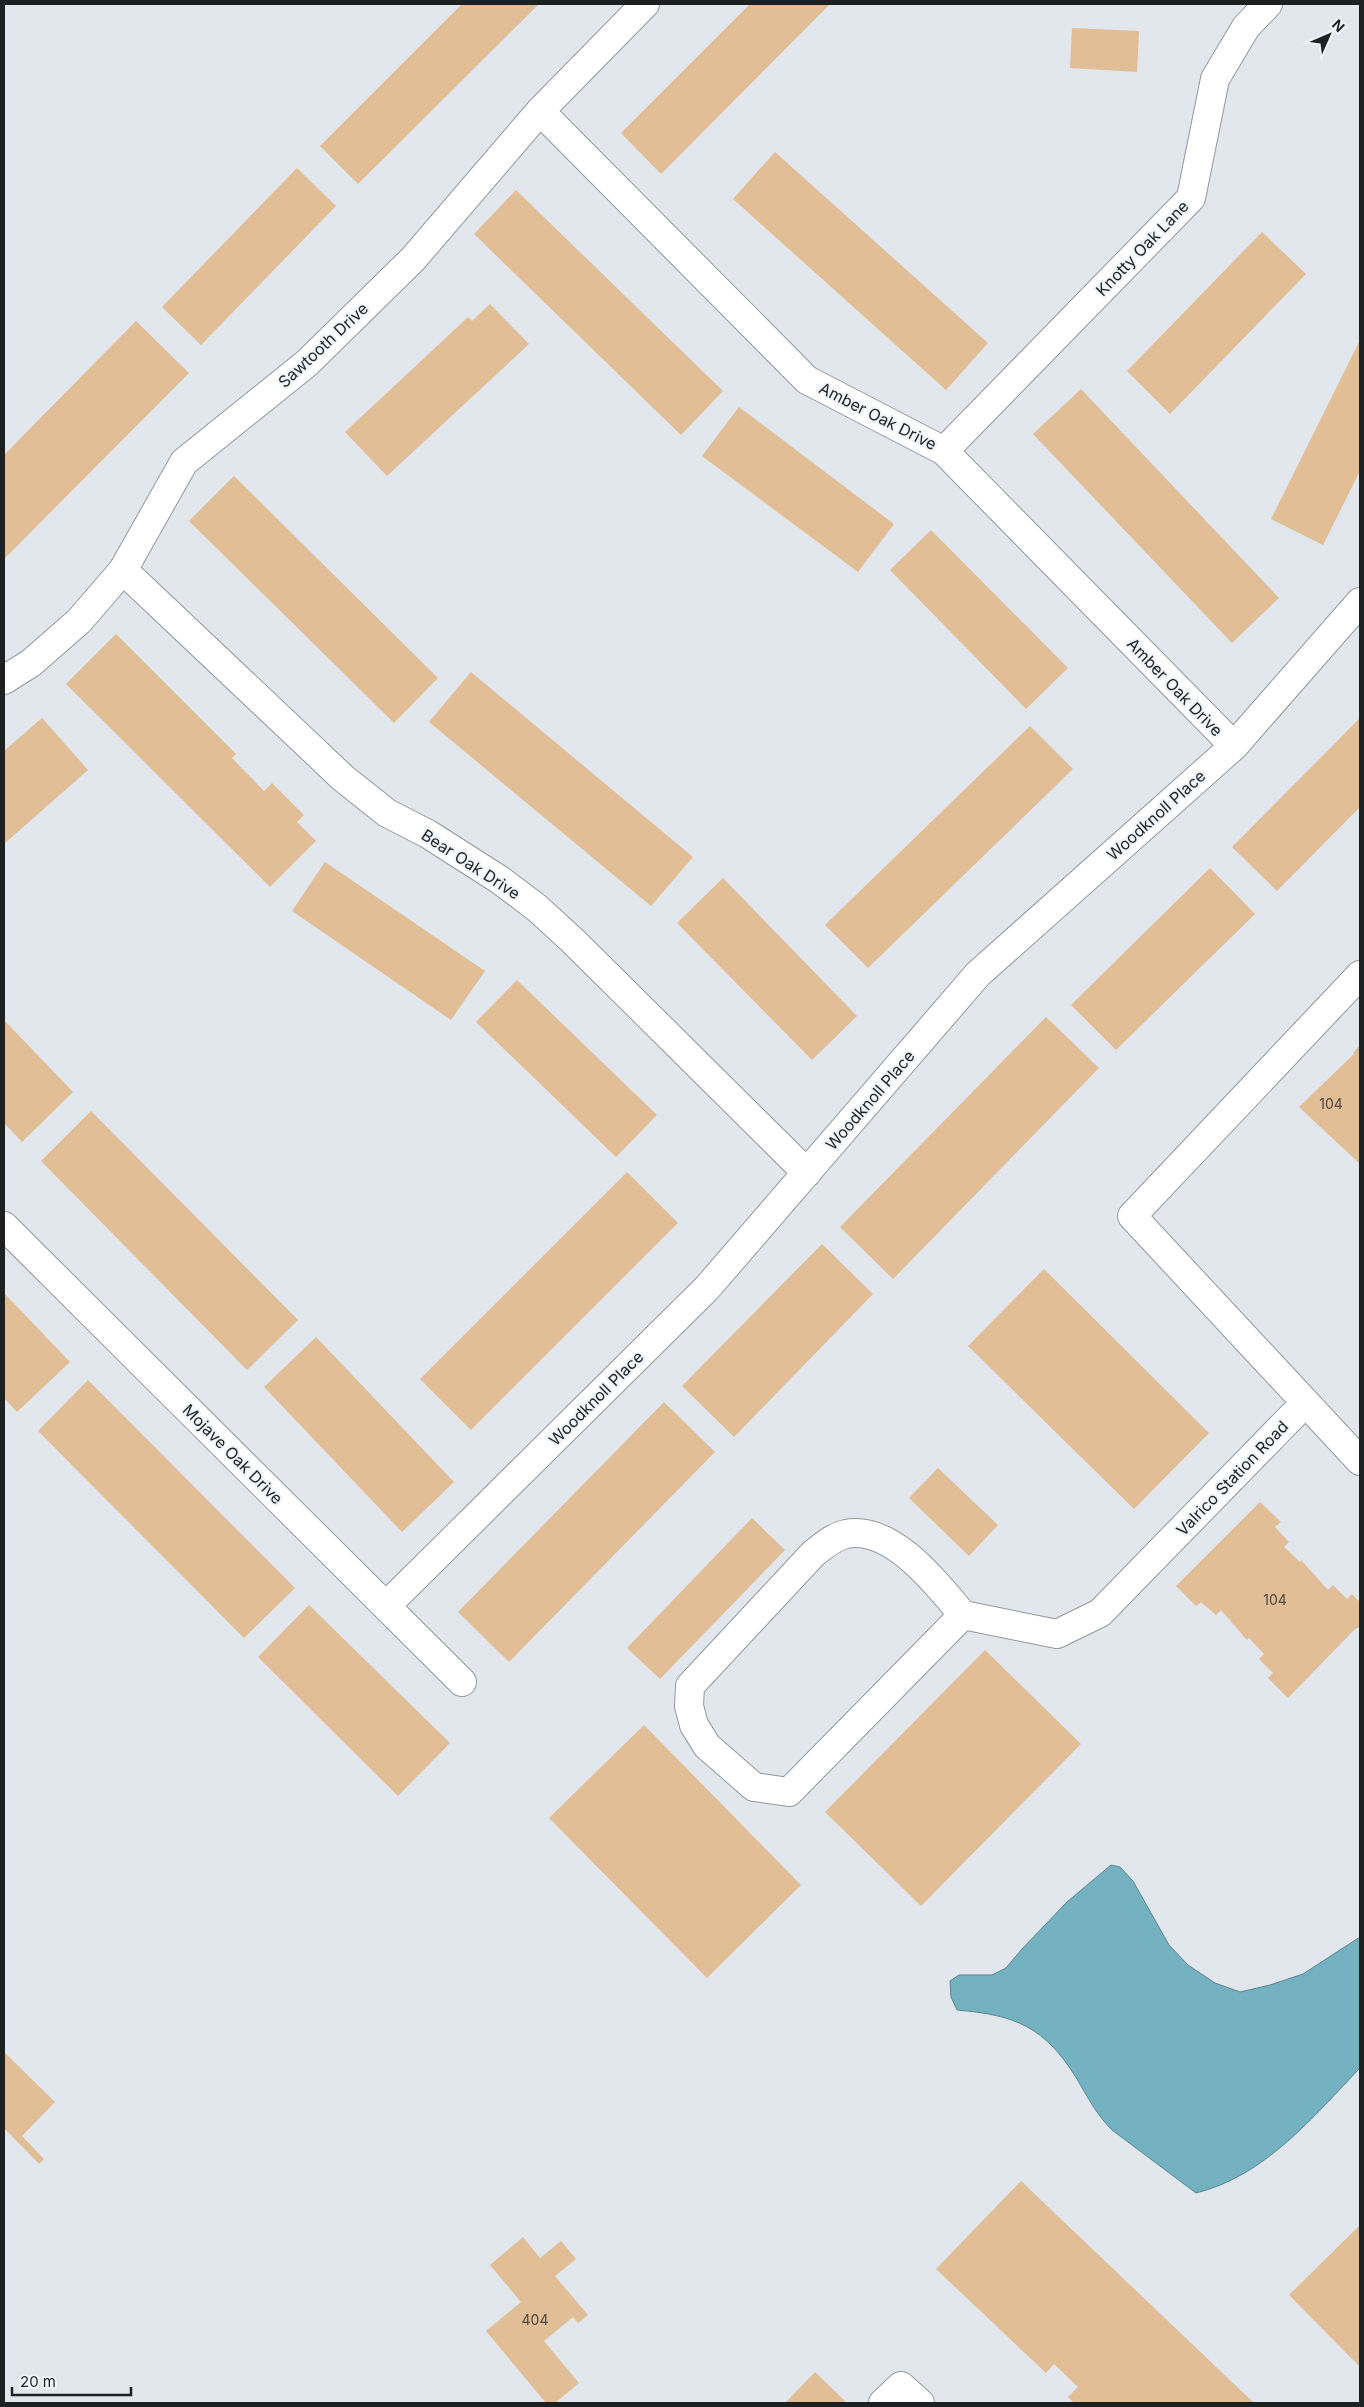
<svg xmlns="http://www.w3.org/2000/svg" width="1364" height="2407" font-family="Inter,sans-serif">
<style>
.water{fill:#75b2c1;stroke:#5b8691}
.building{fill:#e1be96}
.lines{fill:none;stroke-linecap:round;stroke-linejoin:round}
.minor-casing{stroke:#93989c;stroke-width:30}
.minor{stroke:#fff;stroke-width:28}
.labels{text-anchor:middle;stroke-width:4.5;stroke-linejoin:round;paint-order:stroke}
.number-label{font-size:14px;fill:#4f483f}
.street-label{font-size:16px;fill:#1e2122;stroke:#eff4f9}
</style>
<rect width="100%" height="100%" fill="#e1e7ec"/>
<path class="water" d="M1111 1865 1120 1867 1133 1881 1169 1945 1188 1965 1215 1983 1240 1992 1270 1985 1303 1974 1360 1937V2068C1313 2117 1265 2176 1196 2193L1112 2130C1097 2115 1088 2098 1077 2079 1045 2027 1016 2015 957 2010L951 1997 950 1981 959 1975H992L1006 1968 1022 1949 1067 1902Z"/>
<path class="building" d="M462 4H539L358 184 320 146Z
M750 4H830L661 174 621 133Z
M1072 28 1139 31 1137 72 1070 68Z
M775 152 988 343 946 390 733 199Z
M297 168 336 206 201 345 162 307Z
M516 190 723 391 681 435 474 234Z
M1262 232 1306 274 1170 414 1127 371Z
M490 304 529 344 387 476 345 432 468 317 472 321Z
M136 321 189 373 4 559V455Z
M1360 340V471L1323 545 1271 519Z
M1081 389 1279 598 1232 643 1033 434Z
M739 407 894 524 858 572 702 456Z
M234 476 438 678 394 723 189 521Z
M931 530 1068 668 1026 709 890 570Z
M116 634 236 754 232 758 264 791 272 783 304 815 297 822 316 841 270 887 66 684Z
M471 672 693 857 651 906 429 722Z
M42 718 88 770 4 844V751Z
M1360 718V807L1277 891 1232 847Z
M1030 726 1073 769 868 968 825 925Z
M325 862 485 971 451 1020 292 911Z
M1210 868 1255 914 1116 1050 1071 1005Z
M723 878 857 1016 812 1060 677 923Z
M517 980 657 1115 616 1157 476 1022Z
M1046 1017 1099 1068 893 1279 840 1227Z
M4 1020 73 1092 22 1142 4 1123Z
M1359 1046 1360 1047V1164L1299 1107 1354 1054 1353 1053Z
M91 1111 298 1320 247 1370 41 1161Z
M627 1172 678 1223 471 1430 420 1379Z
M822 1244 873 1294 734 1437 682 1386Z
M1044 1269 1209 1433 1134 1509 968 1346Z
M4 1293 70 1362 17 1412 4 1398Z
M316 1337 454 1482 402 1532 264 1387Z
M88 1380 295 1588 244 1638 38 1431Z
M664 1402 715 1452 509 1662 458 1612Z
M938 1468 998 1525 969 1556 909 1498Z
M1260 1502 1281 1522 1275 1527 1289 1542 1284 1547 1300 1562 1301 1560 1328 1590 1333 1585 1347 1599 1352 1594 1360 1602V1627L1355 1629 1288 1698 1268 1678 1273 1673 1259 1659 1264 1654 1249 1638 1247 1640 1221 1610 1216 1615 1201 1602 1196 1606 1176 1586Z
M752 1518 785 1550 660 1679 627 1648Z
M309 1605 450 1743 398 1796 258 1657Z
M985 1650 1081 1744 921 1906 825 1812Z
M644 1725 801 1885 707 1978 549 1818Z
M4 2052 55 2102 22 2136 44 2159 39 2164 4 2128Z
M1021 2181 1254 2403H1074L1068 2397 1078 2387 1054 2364 1046 2373 936 2269Z
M1360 2225V2367L1289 2295Z
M523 2237 540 2258 561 2241 576 2259 555 2276 588 2315 578 2323 573 2317 544 2341 579 2383 555 2403H546L486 2331 521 2302 490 2265Z
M815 2372 845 2401 843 2403H785Z"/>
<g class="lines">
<g class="minor-casing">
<path id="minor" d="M540 111 807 380 944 451 1234 746
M944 451 1191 198 1215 79 1246 27 1268 4
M123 570 343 778 387 813 428 834 500 880 537 908 572 940 807 1173
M4 680 31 663 79 621 123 570 184 462 307 363 413 259 540 111 645 4
M1360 975 1132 1216 1360 1461
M4 1226 462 1682
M386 1606 707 1288 978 974 1234 746 1360 602
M963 1615C937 1584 892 1525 846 1534 833 1537 823 1546 813 1554L690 1686 689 1706 694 1725 707 1746 754 1787 789 1792 963 1615 1057 1634 1100 1613 1305 1403
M883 2403 901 2386 920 2403"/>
</g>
<use href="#minor" class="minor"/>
</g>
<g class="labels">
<g class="number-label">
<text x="1331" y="1109">104</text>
<text x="1275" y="1605">104</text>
<text x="535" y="2325">404</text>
</g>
<g class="street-label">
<text transform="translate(1142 248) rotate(-46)" y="6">Knotty Oak Lane</text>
<text transform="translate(323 345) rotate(-43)" y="6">Sawtooth Drive</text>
<text transform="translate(878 416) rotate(27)" y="6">Amber Oak Drive</text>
<text transform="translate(1175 687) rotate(46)" y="6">Amber Oak Drive</text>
<text transform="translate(1156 815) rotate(-42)" y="6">Woodknoll Place</text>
<text transform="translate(471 864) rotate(33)" y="6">Bear Oak Drive</text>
<text transform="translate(870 1100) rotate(-49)" y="6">Woodknoll Place</text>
<text transform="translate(596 1398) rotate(-45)" y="6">Woodknoll Place</text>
<text transform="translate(233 1454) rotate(45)" y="6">Mojave Oak Drive</text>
<text transform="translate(1232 1478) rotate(-46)" y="6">Valrico Station Road</text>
</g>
</g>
<rect width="1364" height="2407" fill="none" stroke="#1e2122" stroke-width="10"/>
<g transform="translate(1329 35) rotate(45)" stroke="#eff4f9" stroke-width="4" paint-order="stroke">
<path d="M0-4L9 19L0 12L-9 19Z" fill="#1e2122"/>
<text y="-8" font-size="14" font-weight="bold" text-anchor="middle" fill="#1e2122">N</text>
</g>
<path d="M12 2387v8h119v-8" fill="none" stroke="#1e2122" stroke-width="2.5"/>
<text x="20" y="2387" font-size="15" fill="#1e2122" stroke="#eff4f9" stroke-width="4" paint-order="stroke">20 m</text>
</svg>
